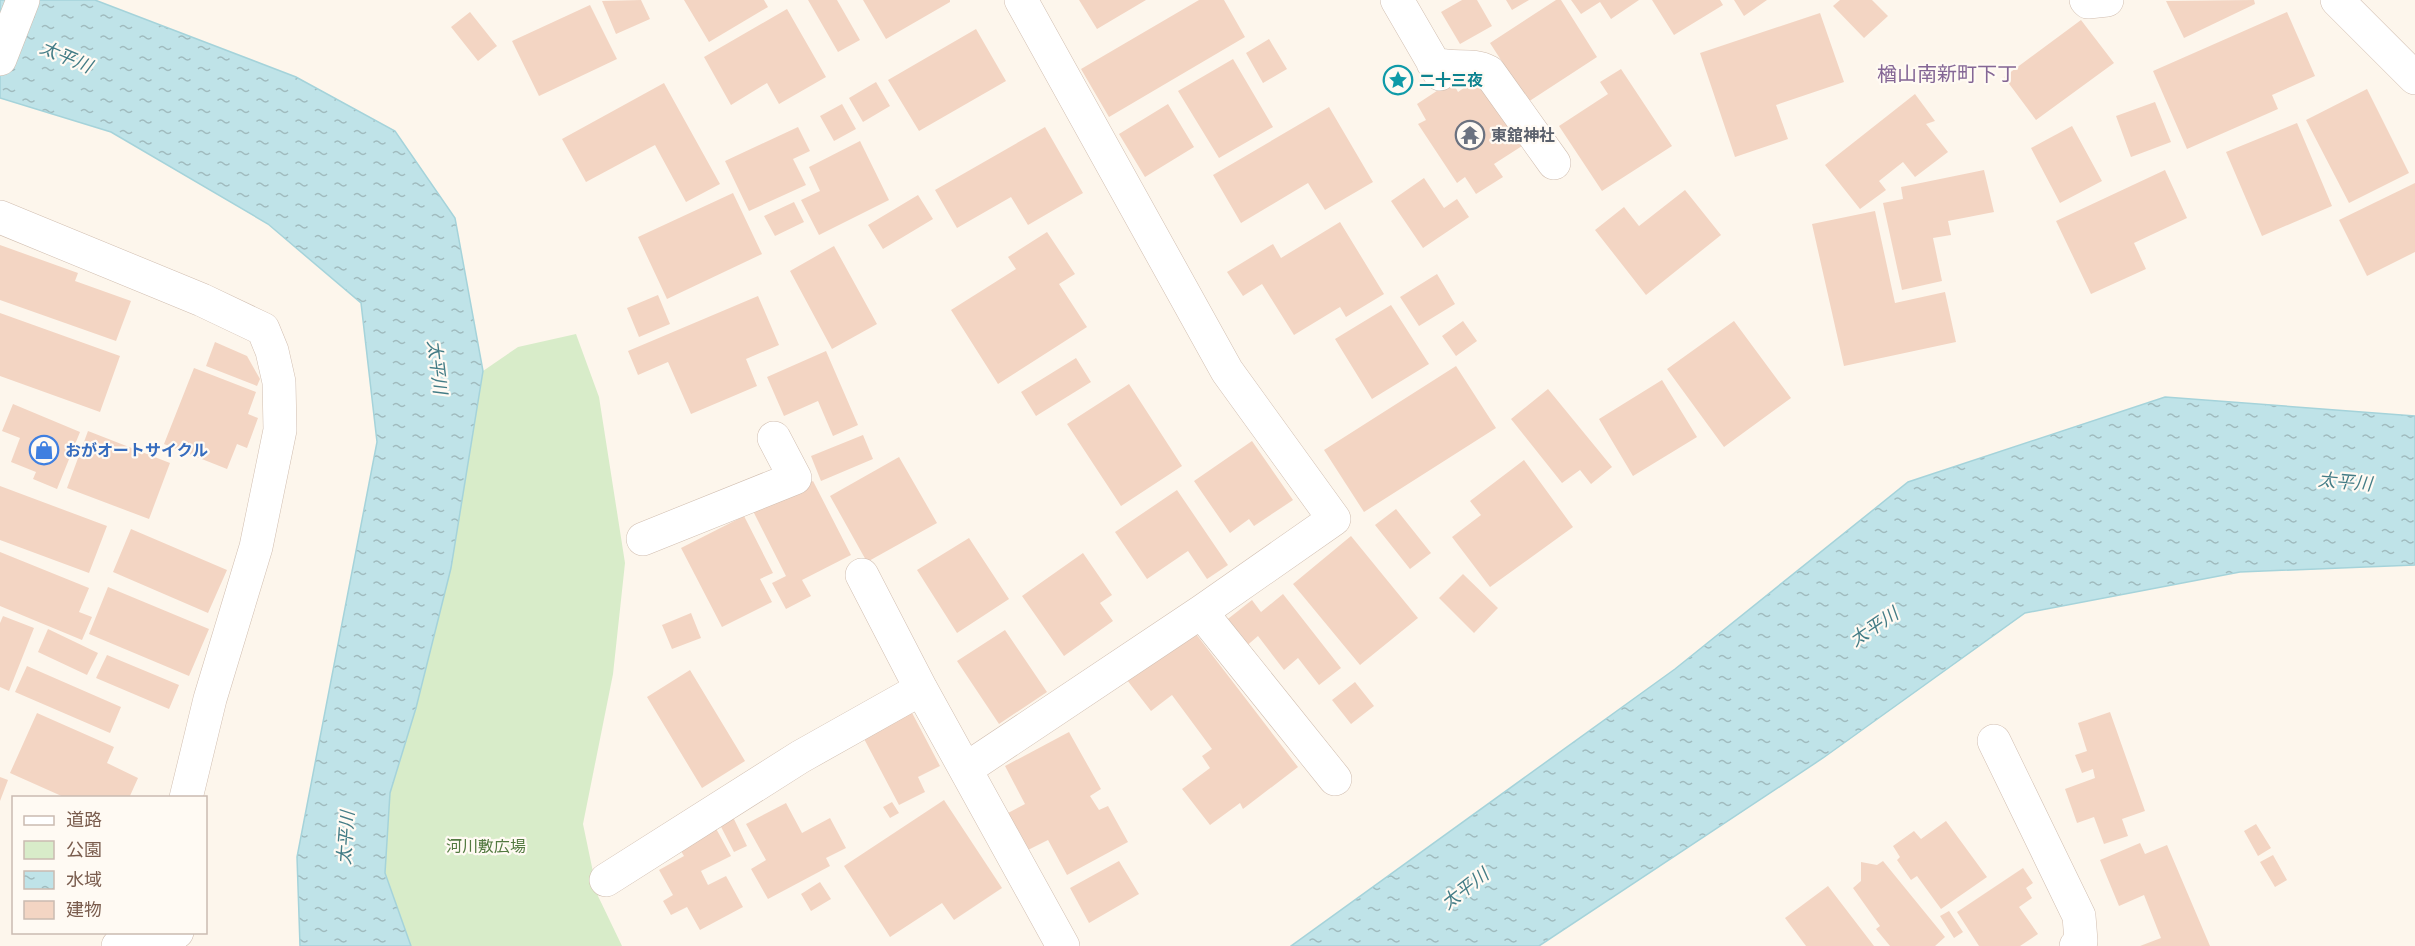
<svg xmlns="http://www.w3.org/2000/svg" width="2415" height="946" font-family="Montserrat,'Noto Sans JP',sans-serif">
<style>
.park{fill:#d8ecc9}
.water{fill:url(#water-ripples);stroke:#a5d3da;stroke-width:1.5}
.building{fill:#f3d5c3}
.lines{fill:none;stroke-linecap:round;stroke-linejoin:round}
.minor-casing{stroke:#d1beb0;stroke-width:34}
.minor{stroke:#fff;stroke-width:33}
.labels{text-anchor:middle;stroke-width:4.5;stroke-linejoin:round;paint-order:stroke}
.culture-label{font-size:16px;font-weight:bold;fill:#0d838f;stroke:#fffaf3;text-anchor:start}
.worship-label{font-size:16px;font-weight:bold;fill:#5b616d;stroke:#fffaf3;text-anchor:start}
.shop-label{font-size:16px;font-weight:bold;fill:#366cbe;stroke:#fffaf3;text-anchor:start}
.park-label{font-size:16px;fill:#537a41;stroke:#fffaf3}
.water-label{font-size:18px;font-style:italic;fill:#437c86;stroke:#fffaf3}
.quarter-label{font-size:20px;fill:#846695;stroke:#fffaf3}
</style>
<defs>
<pattern id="water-ripples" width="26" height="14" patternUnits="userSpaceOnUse" patternTransform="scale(1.5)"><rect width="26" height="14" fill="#bfe3e8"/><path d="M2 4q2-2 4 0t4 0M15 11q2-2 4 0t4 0" fill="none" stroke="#a0bbbe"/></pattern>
</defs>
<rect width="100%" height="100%" fill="#fdf6ec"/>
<path class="park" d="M576 334 599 397 625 563 613 674 583 824 598 896 622 946H411L385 873 390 793 416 708 451 568 483 371 518 347Z"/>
<path class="water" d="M0 0H95L296 77 395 131 455 218 483 371 451 568 416 708 390 793 385 873 411 946H300L297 857 377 442 361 303 268 224 111 132 0 98Z
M2165 397 2415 416V565L2240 572 2025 613 1823 758 1539 946H1291L1675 669 1908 482Z"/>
<path class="building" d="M641 0 650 19 616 34 602 1Z
M684 0H764L768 7 709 42Z
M808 0H837L860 40 838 52Z
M863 0H950V2L886 39Z
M1079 0H1146L1097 29Z
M1199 0H1224L1245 37 1109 117 1081 69Z
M1462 0H1477L1492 26 1460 44 1441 12Z
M1506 0H1529L1512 10Z
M1556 0H1561L1597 57 1528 102 1490 43Z
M1571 0H1639L1611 19 1600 2 1581 14Z
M1652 0H1720L1723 5 1674 35Z
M1734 0H1767L1744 16Z
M1840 0H1872L1888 16 1864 38 1833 6Z
M2254 0 2255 4 2184 38 2166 1Z
M590 5 617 59 539 96 512 41Z
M787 9 826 77 779 104 767 83 731 105 704 57Z
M470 12 497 46 478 61 451 27Z
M2287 12 2315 76 2272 95 2278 109 2187 149 2153 71Z
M1820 13 1844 82 1776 105 1788 139 1735 157 1700 53Z
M2081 20 2114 63 2036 120 2004 77Z
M976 29 1006 81 919 131 888 80Z
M1269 39 1287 69 1263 83 1246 53Z
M1233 59 1273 127 1219 158 1178 91Z
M1621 69 1672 146 1602 191 1559 126 1608 94 1600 82Z
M1478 78 1522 146 1494 164 1503 177 1476 194 1465 177 1457 183 1418 124 1426 120 1417 104 1452 81 1458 92Z
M876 82 890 106 863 122 849 98Z
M664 83 720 184 686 202 655 145 586 182 562 139Z
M2367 89 2409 173 2349 203 2306 120Z
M1915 94 1935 121 1926 124 1948 152 1915 177 1903 162 1879 181 1886 190 1860 209 1825 165Z
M2155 102 2171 142 2131 157 2116 116Z
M842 104 856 129 834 141 820 116Z
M1168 104 1194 147 1145 177 1119 134Z
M1329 107 1373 182 1325 210 1308 183 1241 223 1213 175Z
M2297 123 2332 206 2262 236 2226 152Z
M2072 126 2102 181 2060 203 2031 148Z
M798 127 810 151 793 159 806 185 749 211 725 161Z
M1045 127 1083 193 1028 225 1011 197 957 228 935 190Z
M860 141 889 200 819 235 801 200 820 191 809 167Z
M1984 170 1994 212 1948 221 1951 235 1933 238 1942 281 1902 290 1883 203 1903 199 1901 187Z
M2165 170 2187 218 2134 243 2146 269 2091 294 2056 221Z
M1424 178 1444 208 1457 199 1469 217 1423 248 1391 201Z
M2415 183V252L2367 276 2339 220Z
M1685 190 1721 235 1646 295 1595 230 1624 207 1639 226Z
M733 193 762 254 667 299 638 237Z
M918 195 933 219 883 249 868 225Z
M794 202 804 222 775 236 764 216Z
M1875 211 1895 303 1945 292 1956 342 1844 366 1812 224Z
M1340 222 1384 294 1346 317 1340 307 1294 335 1262 284 1243 296 1227 272 1273 244 1281 258Z
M1047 232 1075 274 1059 284 1087 327 998 384 951 310 1016 269 1008 257Z
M0 245 78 273 75 281 131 301 116 341 0 300Z
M834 246 877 324 832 349 790 271Z
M1437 274 1455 304 1419 326 1400 297Z
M658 295 670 324 639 337 627 308Z
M758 296 779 345 746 359 757 386 691 414 668 362 638 375 628 351Z
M1391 305 1429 364 1372 399 1335 339Z
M0 313 120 356 100 412 0 376Z
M1463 321 1477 341 1456 356 1442 336Z
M1734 321 1791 398 1724 447 1667 369Z
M215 342 247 356 260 379 257 386 206 366Z
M826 351 858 425 833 436 818 401 784 416 767 377Z
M1076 358 1091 382 1036 416 1021 392Z
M1456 366 1496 428 1364 512 1324 450Z
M194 368 256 392 248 414 258 418 247 448 237 444 227 469 164 444Z
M1662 380 1697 437 1633 476 1599 419Z
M1129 384 1182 466 1121 506 1067 424Z
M1548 389 1612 467 1591 484 1580 470 1562 483 1511 419Z
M13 404 80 432 57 489 33 479 36 472 11 462 20 438 2 431Z
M88 431 170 463 149 519 67 488Z
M863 435 873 459 821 481 811 456Z
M1252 441 1293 500 1254 526 1249 519 1230 533 1194 481Z
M899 457 937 523 867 562 830 496Z
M1524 460 1573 527 1490 587 1452 537 1481 515 1470 501Z
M813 481 851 555 802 580 811 596 786 609 772 583 786 576 753 511Z
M0 486 107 526 89 573 0 540Z
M1177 490 1228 565 1207 579 1188 551 1147 579 1115 532Z
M1396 509 1431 553 1410 569 1375 525Z
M744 516 773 573 760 579 772 602 722 627 681 548Z
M131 529 227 570 208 613 113 572Z
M1351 536 1418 618 1360 665 1293 584Z
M969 538 1009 599 957 633 917 570Z
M0 552 89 588 79 612 92 617 82 640 0 606Z
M1083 553 1112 595 1100 603 1113 621 1064 656 1022 596Z
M1463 574 1498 608 1474 633 1439 598Z
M108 587 209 629 189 676 89 634Z
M1283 594 1341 668 1319 685 1298 658 1284 670 1258 636 1244 648 1224 622 1252 600 1261 612Z
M691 613 701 638 672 649 662 625Z
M3 616 34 628 9 691 0 687V623Z
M48 629 98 653 87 675 38 652Z
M1005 630 1047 692 999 724 957 661Z
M1193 630 1298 767 1243 809 1240 803 1210 825 1182 789 1210 768 1202 756 1212 749 1172 695 1151 711 1127 680Z
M107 655 179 685 169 709 96 678Z
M27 666 121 707 110 733 15 692Z
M690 670 745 761 702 788 647 697Z
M1355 682 1374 706 1351 724 1332 700Z
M910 709 940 766 918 777 925 792 899 805 862 735Z
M2110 712 2145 811 2122 819 2128 836 2104 844 2094 817 2077 823 2065 789 2095 778 2093 769 2082 773 2075 755 2087 751 2078 723Z
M37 713 114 747 107 763 138 778 129 798H66L10 773Z
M1069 732 1101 789 1090 796 1099 810 1108 806 1128 842 1067 875 1048 840 1028 850 1008 813 1025 804 1005 766Z
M0 777 8 780 0 801Z
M944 800 1002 888 954 920 942 903 890 937 844 866Z
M892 802 899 813 890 818 883 807Z
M786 803 802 833 830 818 846 848 826 858 830 866 768 899 751 869 766 860 746 824Z
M732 815 747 846 734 852 718 821Z
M1946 821 1987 877 1941 909 1917 876 1911 880 1897 860 1900 857 1893 846 1914 831 1921 839Z
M713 823 731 856 701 871 708 885 726 876 743 907 700 930 687 907 671 915 663 901 673 895 659 870 684 856 676 843Z
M2256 824 2271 848 2258 856 2244 831Z
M2140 843 2145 854 2167 845 2210 946H2140L2161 938 2144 895 2119 906 2100 860Z
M2273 855 2287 880 2275 887 2260 862Z
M1119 861 1139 894 1089 923 1070 888Z
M1883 861 1945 937 1935 946H1890L1876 929 1880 926 1853 888 1861 881V862L1877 865Z
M2023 868 2033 883 2026 888 2032 898 2019 907 2038 934 2020 946H1979L1957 912Z
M820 882 831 899 811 911 801 894Z
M1828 886 1874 946H1806L1785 918Z
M1949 911 1963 932 1954 938 1940 916Z"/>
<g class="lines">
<g class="minor-casing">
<path id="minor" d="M1021 0 1227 371 1334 519 1201 612 1335 779
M1397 0 1440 74
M2086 0 2088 2 2107 0
M2337 0 2415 78
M0 59 23 0
M1433 63C1454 71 1470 62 1489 72L1554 163
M0 217 202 300 263 329 272 351 279 382 280 430 256 547 210 699 186 798
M643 539 795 478 774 438
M862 575 921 689 1063 946
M1994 741 2079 916 2081 941 2076 946
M966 769 1201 612
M606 880 800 757 921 689
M118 946 136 938 177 932"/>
</g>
<use href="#minor" class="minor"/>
</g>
<defs>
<g id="sight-ring" transform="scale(1.5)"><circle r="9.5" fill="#fffaf3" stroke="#0f9aa8" stroke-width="1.5"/><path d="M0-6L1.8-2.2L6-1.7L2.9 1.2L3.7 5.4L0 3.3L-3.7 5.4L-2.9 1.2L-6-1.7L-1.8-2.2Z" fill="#0f9aa8"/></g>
<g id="temple-ring" transform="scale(1.5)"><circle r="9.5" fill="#fffaf3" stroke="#6b7280" stroke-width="1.5"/><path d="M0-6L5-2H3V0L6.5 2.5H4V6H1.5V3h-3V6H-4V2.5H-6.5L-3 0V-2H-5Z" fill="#6b7280"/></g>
<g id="shop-ring" transform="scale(1.5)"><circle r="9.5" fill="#fffaf3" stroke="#3f7fe0" stroke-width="1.5"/><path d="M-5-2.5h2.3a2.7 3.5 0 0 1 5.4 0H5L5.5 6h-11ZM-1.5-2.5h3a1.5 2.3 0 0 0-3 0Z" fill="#3f7fe0"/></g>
</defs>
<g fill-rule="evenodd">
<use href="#sight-ring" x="1398" y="80"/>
<use href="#temple-ring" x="1470" y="135"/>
<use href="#shop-ring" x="44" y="450"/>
</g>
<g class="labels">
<g class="culture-label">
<text x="1419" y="86">二十三夜</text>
</g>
<g class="worship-label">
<text x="1491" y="141">東舘神社</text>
</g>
<g class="shop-label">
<text x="65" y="456">おがオートサイクル</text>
</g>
<g class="park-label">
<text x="486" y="852">河川敷広場</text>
</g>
<g class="water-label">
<text transform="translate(66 57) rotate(23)" y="6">太平川</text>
<text transform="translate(437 367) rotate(83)" y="6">太平川</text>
<text transform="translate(2345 482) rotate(5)" y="6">太平川</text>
<text transform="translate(1874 627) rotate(-34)" y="6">太平川</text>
<text transform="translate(346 838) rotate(-86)" y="6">太平川</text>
<text transform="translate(1465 889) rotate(-38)" y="6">太平川</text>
</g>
<g class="quarter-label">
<text x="1947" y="81">楢山南新町下丁</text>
</g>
</g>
<rect x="12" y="796" width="195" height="138" fill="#fffaf3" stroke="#cabbb1" stroke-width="1.5"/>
<rect x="24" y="816" width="30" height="9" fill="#ffffff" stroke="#cabbb1" stroke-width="1.5"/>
<text x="66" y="826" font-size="18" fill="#7a5c4d">道路</text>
<rect x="24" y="841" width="30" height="18" fill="#d8ecc9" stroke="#cabbb1" stroke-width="1.5"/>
<text x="66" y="856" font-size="18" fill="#7a5c4d">公園</text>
<rect x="24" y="871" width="30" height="18" fill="url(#water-ripples)" stroke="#cabbb1" stroke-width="1.5"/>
<text x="66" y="886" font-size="18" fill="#7a5c4d">水域</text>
<rect x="24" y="901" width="30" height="18" fill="#f3d5c3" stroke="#cabbb1" stroke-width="1.5"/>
<text x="66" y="916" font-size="18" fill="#7a5c4d">建物</text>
</svg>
